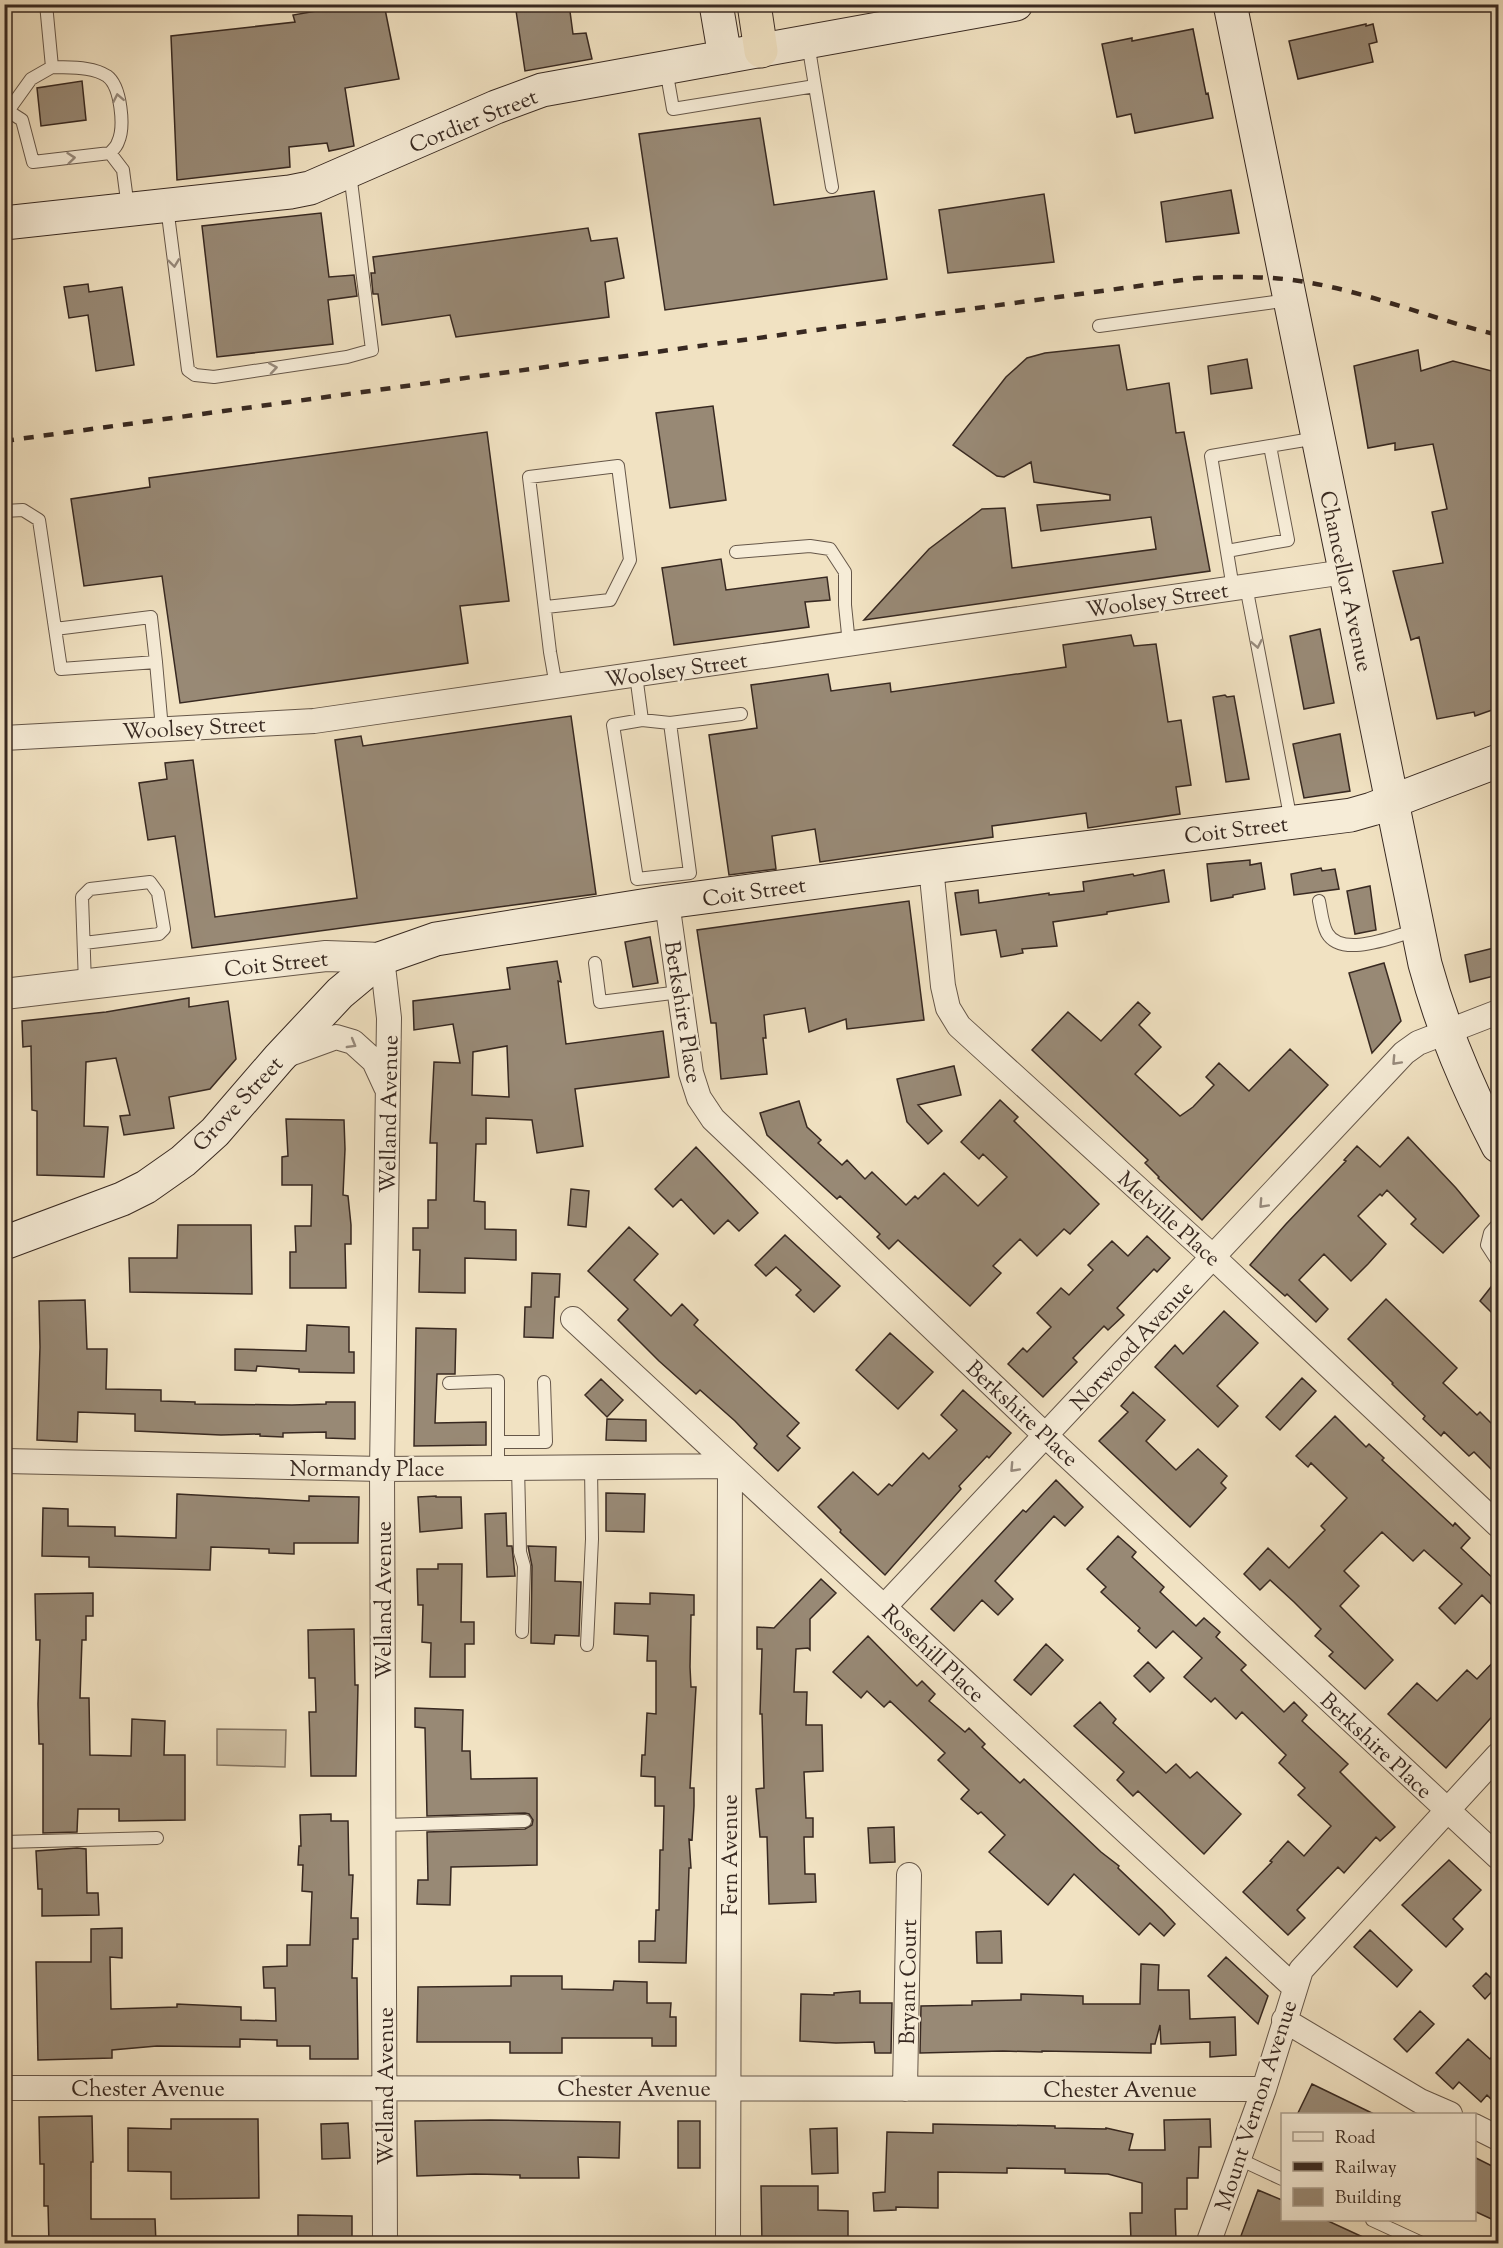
<svg xmlns="http://www.w3.org/2000/svg" width="1503" height="2248" font-family="'Sorts Mill Goudy',serif">
<style>
.green{fill:#d2c3a7;stroke:#857664;stroke-width:1.5}
.building{fill:#988975;stroke:#382921;stroke-width:1.5;fill-rule:evenodd}
.lines{fill:none;stroke-linecap:round;stroke-linejoin:round}
.service-casing{stroke:#665749;stroke-width:14}
.minor-casing{stroke:#665749;stroke-width:26}
.tertiary-casing{stroke:#665749;stroke-width:32}
.secondary-casing{stroke:#382921;stroke-width:35}
.motorway-casing{stroke:#382921;stroke-width:35}
.service{stroke:#f6ecd7;stroke-width:12}
.minor{stroke:#f6ecd7;stroke-width:24}
.tertiary{stroke:#f6ecd7;stroke-width:30}
.secondary{stroke:#f6ecd7;stroke-width:33}
.motorway{stroke:#f1e2c2;stroke-width:33}
.rail{stroke:#382921;stroke-width:4.5;stroke-dasharray:10 10;stroke-linecap:butt}
.oneway{stroke:#978a7c}
.labels{text-anchor:middle;stroke-width:5;stroke-linejoin:round;paint-order:stroke}
.street-label{font-size:22px;fill:#382921;stroke:#f6ecd7}
</style>
<rect width="100%" height="100%" fill="#f1e2c2"/>
<filter id="stains"><feTurbulence type="fractalNoise" baseFrequency=".00333" numOctaves="4"/><feColorMatrix values="0 0 0 0 .2 0 0 0 0 .09 0 0 0 0 .02 0 0 0 .5 -.17"/></filter>
<radialGradient id="worn" r=".72"><stop offset=".6" stop-color="#630" stop-opacity="0"/><stop offset="1" stop-color="#630" stop-opacity=".3"/></radialGradient>
<path class="green" d="M217 1729 286 1730 285 1767 217 1765Z"/>
<path class="building" d="M357 4H384L399 79 345 88 354 146 329 151 327 143 289 147 290 167 177 180 171 36 295 22 293 15Z
M515 4H569L573 34 586 33 592 59 525 71Z
M1366 24V26L1373 24 1377 42 1369 44 1373 62 1298 79 1289 41Z
M1193 29 1206 94 1208 93 1213 118 1135 133 1131 114 1117 117 1102 44 1132 38V41Z
M82 81 86 120 41 126 37 88Z
M760 118 774 205 874 191 887 279 665 310 639 134Z
M1231 190 1239 233 1166 242 1161 202Z
M1044 194 1054 262 948 273 939 210Z
M321 213 329 277 354 275 357 296 328 300 333 344 217 357 202 226Z
M588 228 591 241 617 238 624 278 605 282 609 317 456 337 450 315 382 325 378 294H373L371 273H375L373 257Z
M88 284 89 292 122 287 134 365 96 371 88 315 69 318 64 287Z
M1119 345 1127 390 1169 383 1176 433 1184 432 1210 571 864 620 929 549 982 509 1005 508 1012 568 1156 549 1151 517 1041 531 1037 505 1110 500V495L1034 482 1031 462 1004 477 997 476 953 445 1006 377 1027 358 1045 353Z
M1418 350 1421 371 1453 361 1492 371 1498 408V708L1475 716 1474 712 1437 719 1419 637 1411 640 1393 571 1443 563 1432 512 1447 509 1433 444 1395 450V443L1368 448 1354 366Z
M1247 359 1252 388 1211 394 1208 366Z
M713 406 726 500 670 508 656 413Z
M487 432 509 601 460 606 468 663 180 703 162 576 84 586 71 499 150 487 149 478Z
M721 559 726 590 827 577 830 600 805 602 809 627 674 645 662 568Z
M1320 629 1334 703 1304 709 1290 636Z
M1131 635 1134 646 1156 644 1168 722 1181 720 1191 785 1176 787 1180 814 1088 828 1086 813 992 826 993 837 820 862 815 829 772 836 776 869 729 875 709 735 757 728 751 685 828 674 831 691 890 683 891 692 1066 667 1063 645Z
M1225 695 1227 697 1234 696 1249 779 1226 782 1213 697Z
M571 716 596 894 192 948 175 836 148 840 139 783 167 779 165 763 193 760 215 917 357 898 335 740 361 736 363 746Z
M1340 734 1350 791 1304 798 1293 744Z
M1250 860V865L1261 863 1265 889 1233 895V897L1211 901 1207 864Z
M1321 868 1322 871 1335 869 1339 889 1294 895 1291 874Z
M1164 870 1169 902 1107 912V914L1053 922 1057 946 1022 949 1023 953 1001 957 996 930 961 935 955 893 978 890 979 903 1049 893V895L1084 891 1083 882 1133 874 1134 876Z
M1370 886 1376 930 1355 934 1347 891Z
M909 901 924 1020 847 1029 846 1019 809 1032 805 1008 764 1015 766 1038H763L767 1074 721 1079 716 1023H711L697 930Z
M650 937 658 983 633 987 625 942Z
M1498 947V975L1470 982 1465 955Z
M557 961 561 982 558 981 566 1044 663 1031 669 1077 575 1089 583 1146 537 1153 532 1120 486 1118V1144H476L474 1201 485 1202V1229L516 1230V1260L465 1258V1293L419 1292 420 1250H413V1228H428V1200H436L437 1143H430L434 1062 460 1063 453 1024 414 1030 413 1001 510 989 507 968ZM507 1046 509 1097 472 1095 473 1052Z
M1384 963 1401 1021 1372 1053 1349 973Z
M189 998V1007L228 1001 236 1059 210 1089 169 1097 174 1128 124 1135 120 1116 130 1115 116 1058 86 1062 84 1126 108 1127 104 1177 37 1175V1111L32 1110 31 1046 23 1047 22 1021 106 1012Z
M1138 1002 1150 1013 1139 1025 1161 1047 1135 1074 1180 1116 1193 1107 1214 1085 1206 1077 1219 1063 1249 1091 1290 1049 1328 1085 1202 1220 1158 1178 1159 1177 1145 1163 1148 1160 1032 1050 1068 1012 1101 1041Z
M954 1066 961 1095 918 1105 942 1131 928 1144 907 1122 897 1079Z
M1000 1100 1018 1117 1014 1121 1099 1204 1070 1234 1064 1229 1037 1256 1020 1239 993 1266 1001 1273 970 1306 898 1240 889 1249 877 1237 880 1234 840 1196 837 1199 767 1135 760 1113 799 1101 807 1127 821 1140 818 1143 842 1165 847 1160 865 1179 872 1172 906 1205 915 1196 918 1199 944 1173 978 1206 1007 1177 983 1154 979 1159 961 1142Z
M286 1119 344 1120 345 1149 343 1195 348 1196 351 1225V1244H345L346 1288H290V1252H296L295 1226H311L312 1185H282V1157L288 1156Z
M1408 1137 1456 1188 1479 1216 1443 1253 1411 1224 1416 1219 1387 1190 1382 1196 1380 1194 1358 1216 1386 1244 1368 1264 1351 1281 1324 1254 1299 1280 1328 1309 1316 1322 1287 1294 1285 1296 1250 1265 1286 1224 1346 1161 1344 1160 1357 1146 1380 1167Z
M696 1147 758 1213 739 1231 728 1220 714 1234 681 1199 673 1207 655 1189Z
M571 1189 589 1191 586 1227 568 1225Z
M178 1225H251L252 1294 130 1292 129 1258H177Z
M629 1227 658 1254 634 1280 671 1316 682 1304 698 1320 694 1325 799 1423 787 1436 800 1448 778 1471 754 1448 757 1444 735 1421 700 1390 696 1394 659 1361 618 1320 628 1309 588 1271Z
M785 1235 840 1286 814 1312 796 1295 801 1290 776 1267 766 1276 755 1265Z
M1147 1236 1170 1258 1157 1272 1154 1269 1117 1308 1124 1315 1108 1330 1104 1326 1073 1358 1077 1362 1043 1397 1008 1364 1023 1348 1027 1352 1051 1327 1037 1313 1061 1288 1069 1295 1093 1270 1088 1265 1112 1241 1128 1256Z
M532 1273 560 1274 559 1297H555L553 1338 524 1337 525 1307H531Z
M1498 1278V1319L1480 1301Z
M1386 1299 1457 1368 1443 1383 1477 1415 1480 1412 1498 1430V1476L1474 1452 1469 1456 1444 1432 1441 1436 1423 1419 1425 1416 1392 1384 1393 1383 1348 1339Z
M85 1300 87 1349H107L106 1389 161 1390V1401L195 1402V1404L292 1405 326 1404V1402H355V1439L326 1438V1432L283 1433V1437L260 1436V1434L221 1435 135 1431V1414L78 1412 77 1442 37 1440 40 1347 39 1301Z
M1224 1311 1258 1343 1217 1386 1238 1406 1218 1427 1155 1367 1175 1345 1183 1354Z
M307 1325 349 1327V1352H354V1373L299 1372V1369L257 1366 256 1371 235 1370V1349L306 1351Z
M416 1328 456 1329 455 1374H437L435 1423 486 1422V1445L414 1446Z
M890 1333 933 1372 898 1409 856 1370Z
M1302 1378 1316 1391 1280 1430 1266 1417Z
M601 1379 623 1400 607 1417 585 1395Z
M963 1390 1011 1433 989 1458 987 1456 959 1486 961 1489 885 1575 840 1532 841 1530 818 1507 853 1472 878 1495 889 1484 892 1486 923 1453 929 1459 957 1430 941 1415Z
M1133 1392 1165 1420 1146 1441 1176 1470 1198 1449 1227 1476 1221 1483 1226 1488 1190 1527 1099 1441 1128 1412 1121 1406Z
M1335 1416 1366 1447 1369 1444 1384 1458 1382 1460 1453 1526 1455 1523 1470 1538 1461 1548 1498 1583V1611L1482 1595 1455 1624 1439 1608 1462 1584 1424 1550 1413 1561 1382 1532 1344 1571 1359 1586 1340 1606 1393 1660 1365 1689 1329 1656 1333 1652 1315 1636 1321 1629 1294 1602 1270 1580 1260 1590 1244 1574 1268 1548 1289 1568 1325 1530 1321 1526 1347 1498 1311 1463 1308 1467 1296 1456Z
M607 1419 646 1420V1441L606 1440Z
M1056 1480 1083 1507 1065 1526 1054 1516 995 1581 1013 1599 998 1615 982 1600 954 1631 931 1609 1023 1510 1026 1512Z
M606 1493 645 1494 644 1532 606 1531Z
M177 1494 309 1501V1496L359 1497 358 1543H294V1554L269 1553V1549L211 1547 210 1570 89 1567V1557L42 1556 43 1508 68 1509V1526L115 1527V1536L176 1538Z
M436 1496V1497H461L462 1528 420 1532 418 1497Z
M506 1513 507 1546H512L515 1576 487 1577 485 1514Z
M1118 1536 1136 1552 1132 1557 1164 1587 1160 1592 1196 1626 1204 1618 1220 1632 1216 1637 1246 1665 1241 1670 1284 1712 1294 1702 1307 1715 1302 1721 1348 1764 1340 1772 1395 1827 1380 1841 1376 1837 1344 1873 1338 1867 1297 1910 1305 1918 1288 1935 1243 1892 1272 1862 1270 1861 1288 1841 1304 1856 1331 1826 1298 1795 1305 1788 1279 1763 1286 1755 1242 1712 1236 1719 1215 1698 1211 1702 1184 1677 1202 1658 1173 1631 1156 1648 1138 1631 1140 1628 1101 1592 1106 1587 1087 1569Z
M528 1546 556 1547 555 1581 581 1582 579 1636 555 1635 554 1644 531 1643 532 1566Z
M438 1564H462L461 1622H474V1644H465V1677H430L431 1643 422 1642 423 1605H418L417 1569H438Z
M821 1579 836 1593 810 1619V1650L808 1648 796 1649 794 1692H807L806 1725H822L823 1771 804 1772 806 1818H813V1837H804L805 1874H815L816 1902 769 1904 767 1837H760L756 1789 764 1788 762 1714H760L762 1649H757V1627L774 1628Z
M93 1593V1616H86V1640H82L80 1698H89L90 1755 131 1756 132 1719 165 1721 164 1755H185V1820L119 1821V1809H78L77 1832 43 1833V1744H39L38 1704 40 1640H36L35 1594Z
M650 1593 694 1595V1615H691L690 1667 691 1687H696L690 1788H694V1806L692 1840 689 1839 691 1868H689L686 1963 639 1962V1941H655L656 1910H659L660 1850H663L664 1806H655V1777L641 1776 642 1755H645L647 1713 656 1714V1661H647L648 1636 614 1634 615 1603 650 1604Z
M354 1629 355 1685H358L356 1776H311L309 1712H316L315 1678H309L308 1630Z
M868 1636 917 1686 922 1681 935 1694 929 1701 965 1732 969 1728 985 1744 982 1747 1020 1783 1024 1779 1101 1852 1119 1866 1118 1868 1162 1910 1175 1924 1164 1936 1150 1923 1139 1935 1074 1874 1048 1905 989 1852 1005 1835 981 1812 978 1814 961 1799 969 1790 938 1760 945 1753 890 1701 884 1707 867 1691 861 1698 833 1672Z
M1046 1644 1063 1660 1031 1695 1014 1680Z
M1498 1657V1710L1446 1768 1388 1714 1417 1683 1437 1701 1467 1670 1477 1679Z
M1148 1662 1164 1678 1150 1692 1134 1676Z
M1100 1702 1116 1719 1113 1723 1166 1773 1176 1764 1190 1778 1197 1772 1241 1814 1204 1854 1138 1791 1133 1796 1117 1780 1124 1772 1074 1726Z
M415 1708 463 1710 462 1751H470L471 1779 537 1778V1865L451 1867 450 1905 417 1904 418 1880H428L427 1832 525 1829 532 1825 533 1820 529 1814 525 1813 427 1816 425 1728 415 1727Z
M331 1814V1821H348L349 1875H353L351 1918H358V1939H353L352 1978H357L358 2059H310V2046H277V2040L240 2039V2047L157 2046 112 2050V2058L38 2060 36 1962H91V1929L122 1928V1958L110 1957 111 2009 177 2007V2004L241 2007V2020L276 2021 275 1988H264L263 1967 287 1966V1945H310L312 1892 302 1891 303 1865H298L299 1846H301L300 1815Z
M894 1827 895 1862 870 1863 868 1828Z
M77 1848 86 1849 87 1893H98L99 1915 42 1916V1889H38L36 1851Z
M1449 1860 1481 1890 1453 1919 1463 1929 1446 1947 1402 1905Z
M1370 1930 1412 1970 1397 1987 1354 1947Z
M1001 1931 1002 1963H977L976 1932Z
M1226 1957 1268 1996 1258 2024 1208 1976Z
M1141 1964 1159 1965 1158 1990H1189L1190 2019 1235 2017 1236 2055 1210 2057V2042L1161 2044 1160 2025 1155 2044H1151V2053L1042 2051V2052L1003 2051 920 2053 921 2006 972 2005V2001L1021 2000V1994L1083 1996V2004H1140Z
M1486 1973 1498 1985 1485 1999 1473 1986Z
M511 1976H562V1989L613 1990 614 1981 647 1982V2003H671L670 2017H676V2046H652V2038H562V2053H510V2042H417L418 1987 511 1986Z
M860 1991V2003H892L891 2053H875L874 2042 836 2043 800 2041 801 1994 834 1995V1993Z
M1420 2011 1434 2024 1407 2052 1394 2039Z
M1468 2039 1490 2059 1498 2050V2106L1487 2095 1481 2102 1459 2082 1453 2089 1436 2073Z
M1312 2084 1376 2115H1297Z
M92 2116 93 2162H91V2219H155L156 2244H49L48 2206H44V2164H40L39 2117Z
M171 2119H258L259 2198 171 2199V2172L128 2171V2128L171 2129Z
M1210 2119 1211 2147H1199L1198 2178H1187V2209H1175L1176 2240H1131L1130 2213H1142V2183L1108 2174 1065 2173V2169L1007 2168V2173L938 2172V2208L896 2207V2210L874 2211 873 2193 885 2192 887 2132 933 2133V2124L1055 2126V2128L1106 2129V2128L1133 2134 1129 2150H1165L1164 2120Z
M490 2120 620 2122 619 2158 578 2157 579 2178H520V2175L475 2174 417 2176 415 2121Z
M678 2121H700V2168H678Z
M348 2123 350 2158 322 2159 321 2124Z
M837 2128 838 2173 812 2174 810 2129Z
M1474 2157 1498 2169V2222L1474 2211Z
M761 2186H818V2210L848 2211V2244H762Z
M1258 2190 1282 2200V2220H1326L1378 2244H1238Z
M298 2215 352 2216V2241L298 2240Z"/>
<g class="lines">
<g class="service-casing">
<path id="service" d="M1233 10 1257 4
M666 69 673 109 815 86 808 43
M815 86 832 187
M8 111 31 79 52 67 46 4
M4 112 8 111 22 120 33 162 110 153C113 150 117 146 118 142 125 127 121 86 107 76 92 66 70 68 52 67
M110 153 123 170 128 208
M167 207 188 370 195 375 214 377 347 357 372 350 350 173
M1099 326 1289 300
M4 511 23 510 39 520 61 669 156 662 162 729
M1227 551 1288 540 1270 446
M736 552 810 546 830 549 845 572V605L849 644
M1246 586 1291 821
M1233 588 1211 456 1317 438
M546 607 610 600 630 560 618 466 529 477 550 652 556 686
M55 629 151 617 156 662
M636 675 642 720
M642 720 670 723 690 873 637 879 613 725Z
M670 723 741 714
M1319 901C1321 910 1322 924 1327 933 1342 959 1394 936 1417 930
M84 943 159 934 164 929 158 893 150 882 90 889 82 897 85 984
M595 963 600 1002 680 992
M1498 1224 1490 1233 1487 1245 1498 1262
M449 1383 498 1381V1468
M498 1442H546L544 1382
M518 1467 520 1552 524 1566 522 1632
M587 1645 592 1539 591 1467
M384 1825 525 1821
M4 1842 157 1838
M1239 2159 1282 2179
M1372 2220 1424 2244"/>
</g>
<g class="minor-casing">
<path id="minor" d="M4 738 314 721 1345 572
M931 867 943 986 948 1008 959 1026 1213 1257 1498 1525
M667 902 691 1073 699 1098 713 1119 1045 1435 1498 1857
M382 958 389 1018 382 1469 385 2244
M284 1056 336 1037 353 1042 374 1061 386 1087
M573 1319 1294 1987
M4 1461 382 1469 730 1466 728 2244
M885 1606 1404 1053 1418 1043 1498 1012
M1284 2020 1420 2101 1450 2114
M4 2088 1264 2089
M905 2089 909 1875
M1474 2126 1498 2138
M1208 2244 1264 2089 1301 1970 1498 1755"/>
</g>
<g class="tertiary-casing">
<path id="tertiary" d="M4 994 326 956 382 958"/>
</g>
<g class="secondary-casing">
<path id="secondary" d="M716 4 725 57
M1230 4 1425 964C1443 1030 1467 1086 1498 1146
M4 223 290 192 310 188 496 107 542 90 1016 4
M4 1243 122 1199 146 1187 183 1161 215 1132 279 1058 340 993 382 958 436 939 667 902 931 867 1351 815 1372 809 1498 761"/>
</g>
<g class="motorway-casing">
<path id="motorway" d="M754 4 761 51"/>
</g>
<use href="#service" class="service"/>
<use href="#minor" class="minor"/>
<use href="#tertiary" class="tertiary"/>
<use href="#secondary" class="secondary"/>
<use href="#motorway" class="motorway"/>
<path class="rail" d="M4 441 1197 278C1226 277 1255 276 1284 279 1358 287 1427 318 1498 335"/>
</g>
<defs><path id="oneway-chevron" d="M-2-3.5L2.5 0L-2 3.5" fill="none" stroke-width="1.6" stroke-linecap="round" stroke-linejoin="round" transform="scale(1.5)"/></defs>
<g class="oneway">
<use href="#oneway-chevron" transform="translate(118 98) rotate(-101)"/>
<use href="#oneway-chevron" transform="translate(71 158) rotate(-6)"/>
<use href="#oneway-chevron" transform="translate(174 263) rotate(83)"/>
<use href="#oneway-chevron" transform="translate(273 368) rotate(-9)"/>
<use href="#oneway-chevron" transform="translate(1257 644) rotate(79)"/>
<use href="#oneway-chevron" transform="translate(352 1044) rotate(30)"/>
<use href="#oneway-chevron" transform="translate(1396 1061) rotate(133)"/>
<use href="#oneway-chevron" transform="translate(1263 1204) rotate(133)"/>
<use href="#oneway-chevron" transform="translate(1014 1468) rotate(133)"/>
</g>
<g class="labels">
<g class="street-label">
<text transform="translate(473 120) rotate(-22)" y="8">Cordier Street</text>
<text transform="translate(1347 581) rotate(78)" y="8">Chancellor Avenue</text>
<text transform="translate(1157 599) rotate(-8)" y="8">Woolsey Street</text>
<text transform="translate(676 669) rotate(-8)" y="8">Woolsey Street</text>
<text transform="translate(194 727) rotate(-3)" y="8">Woolsey Street</text>
<text transform="translate(1236 829) rotate(-7)" y="8">Coit Street</text>
<text transform="translate(754 891) rotate(-8)" y="8">Coit Street</text>
<text transform="translate(276 963) rotate(-6)" y="8">Coit Street</text>
<text transform="translate(684 1012) rotate(81)" y="8">Berkshire Place</text>
<text transform="translate(237 1103) rotate(-47)" y="8">Grove Street</text>
<text transform="translate(388 1114) rotate(-89)" y="8">Welland Avenue</text>
<text transform="translate(1170 1218) rotate(42)" y="8">Melville Place</text>
<text transform="translate(1131 1345) rotate(-47)" y="8">Norwood Avenue</text>
<text transform="translate(1023 1413) rotate(43)" y="8">Berkshire Place</text>
<text x="367" y="1476">Normandy Place</text>
<text transform="translate(383 1600) rotate(-90)" y="8">Welland Avenue</text>
<text transform="translate(934 1653) rotate(43)" y="8">Rosehill Place</text>
<text transform="translate(1377 1745) rotate(43)" y="8">Berkshire Place</text>
<text transform="translate(729 1855) rotate(-90)" y="8">Fern Avenue</text>
<text transform="translate(907 1982) rotate(-89)" y="8">Bryant Court</text>
<text transform="translate(385 2086) rotate(-90)" y="8">Welland Avenue</text>
<text x="148" y="2096">Chester Avenue</text>
<text x="634" y="2096">Chester Avenue</text>
<text x="1120" y="2097">Chester Avenue</text>
<text transform="translate(1255 2105) rotate(-72)" y="8">Mount Vernon Avenue</text>
</g>
</g>
<rect width="1503" height="2248" fill="none" stroke="#f1e2c2" stroke-width="24"/>
<rect x="6" y="6" width="1491" height="2236" fill="none" stroke="#382921" stroke-width="3"/>
<rect x="12" y="12" width="1479" height="2224" fill="none" stroke="#382921" stroke-width="1.5"/>
<rect x="1281" y="2113" width="195" height="108" fill="#f6ecd7" stroke="#aa9e8e" stroke-width="1.5"/>
<rect x="1293" y="2132" width="30" height="9" fill="#f6ecd7" stroke="#aa9e8e" stroke-width="1.5"/>
<text x="1335" y="2143" font-size="18" fill="#382921">Road</text>
<rect x="1293" y="2162" width="30" height="9" fill="#382921" stroke="#aa9e8e" stroke-width="1.5"/>
<text x="1335" y="2173" font-size="18" fill="#382921">Railway</text>
<rect x="1293" y="2188" width="30" height="18" fill="#988975" stroke="#aa9e8e" stroke-width="1.5"/>
<text x="1335" y="2203" font-size="18" fill="#382921">Building</text>
<rect width="100%" height="100%" filter="url(#stains)"/>
<rect width="100%" height="100%" fill="url(#worn)"/>
</svg>
